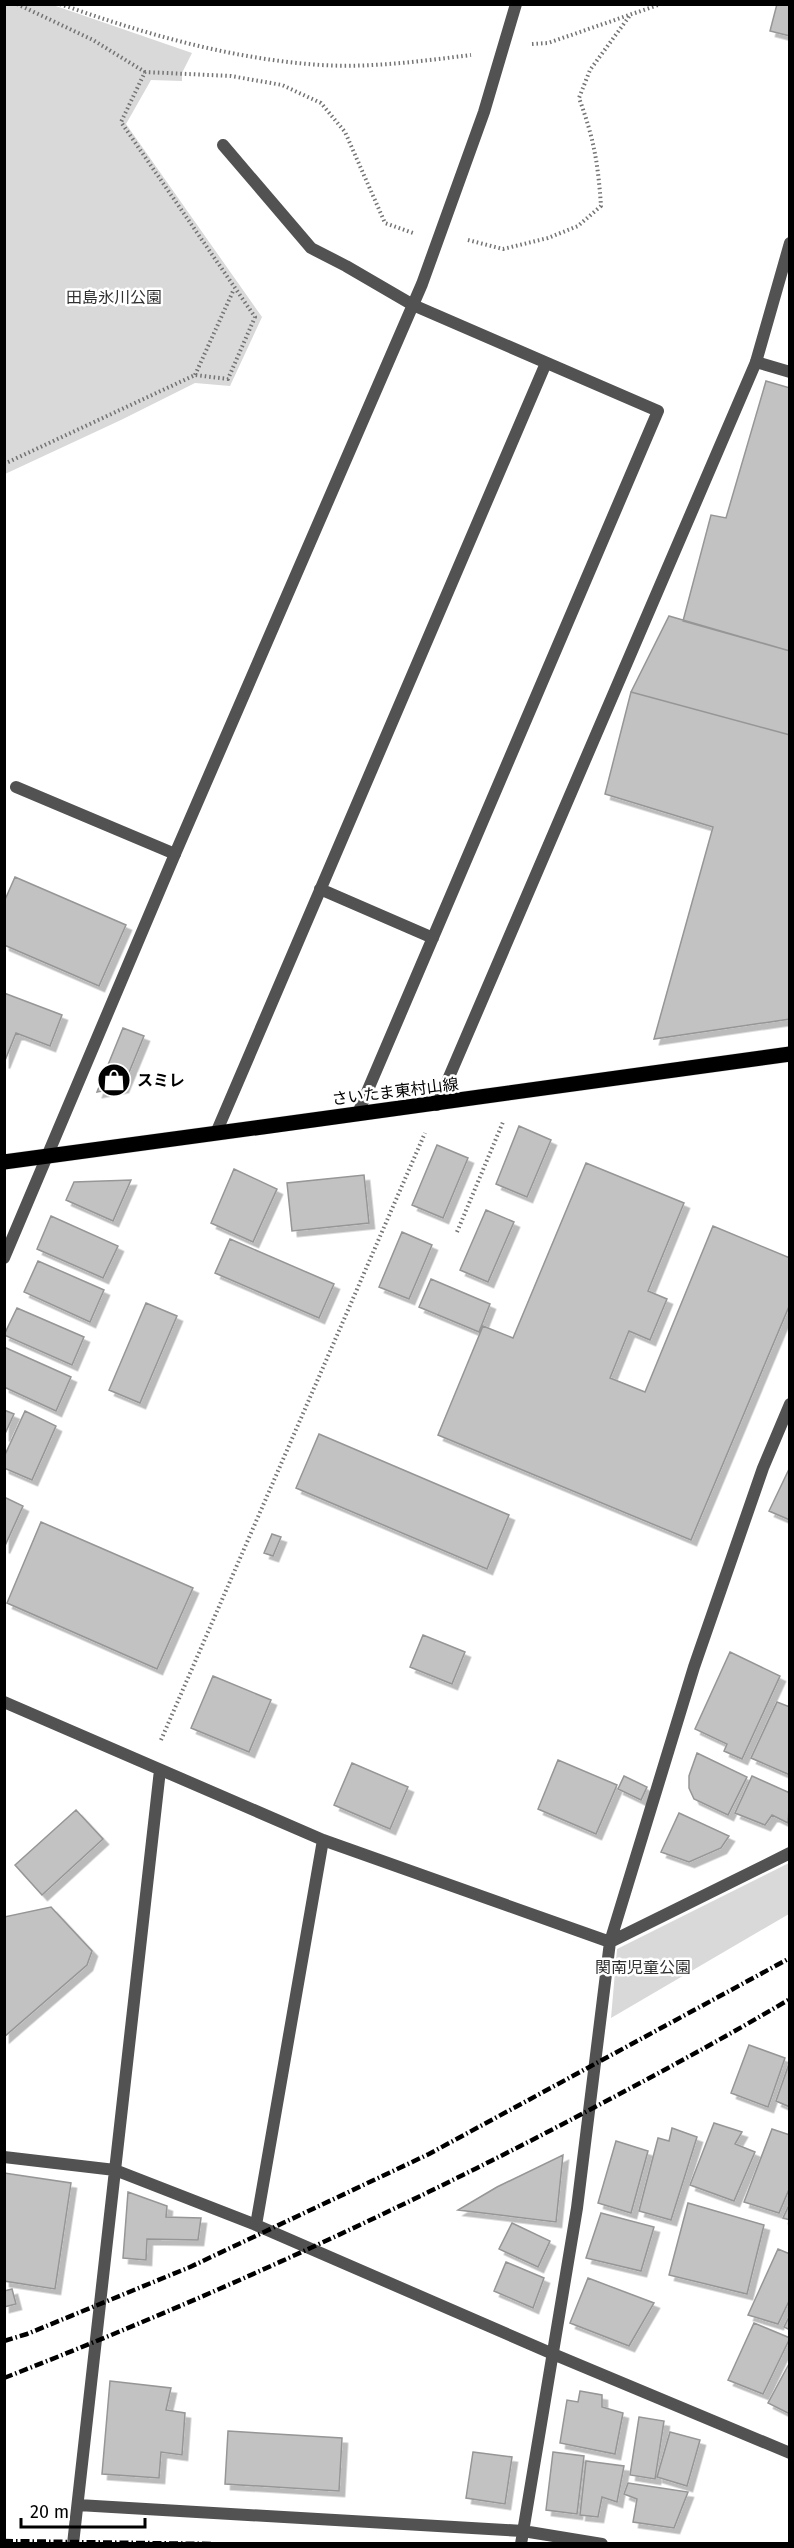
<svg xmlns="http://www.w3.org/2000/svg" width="794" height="2548" font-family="'Fira Sans','Noto Sans JP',sans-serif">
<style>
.green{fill:#d9d9d9}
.building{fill:#c2c2c2;stroke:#969696;stroke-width:1.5;filter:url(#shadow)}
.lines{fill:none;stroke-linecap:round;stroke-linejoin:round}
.primary-casing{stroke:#dbdbdb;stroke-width:16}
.path{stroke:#747474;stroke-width:4;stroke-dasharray:1.5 3;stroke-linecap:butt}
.lane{stroke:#525252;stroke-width:12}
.street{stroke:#525252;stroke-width:12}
.primary{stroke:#000;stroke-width:15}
.rail{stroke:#000;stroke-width:4.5;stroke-dasharray:9 3 1.5 3;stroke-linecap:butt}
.labels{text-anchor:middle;stroke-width:5;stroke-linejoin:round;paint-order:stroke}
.park-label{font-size:16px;fill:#303030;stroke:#fff}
.poi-label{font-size:16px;font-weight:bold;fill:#000;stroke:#fff;text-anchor:start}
.street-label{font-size:16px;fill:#000;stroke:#fff}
</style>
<defs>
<filter id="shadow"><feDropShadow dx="5.5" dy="5.5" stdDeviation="0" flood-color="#0004"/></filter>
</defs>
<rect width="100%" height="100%" fill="#fff"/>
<path class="green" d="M4 5H53L192 53 182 73V81L151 80 126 124 262 317 230 386 195 383 121 420 5 474Z
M789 1863V1914L611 2018 617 1949Z"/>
<path class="building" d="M777 4H790V36L770 31Z
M766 381 790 388V651L683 621 711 515 726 518Z
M669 616 790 651V735L631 692Z
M631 692 790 735V1019L654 1039 713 827 605 794Z
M15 877 126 925 99 986 4 945V902Z
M4 993 62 1015 50 1046 16 1033 4 1063Z
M123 1028 144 1036 123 1087 97 1092Z
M519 1126 551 1140 527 1197 496 1184Z
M437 1145 468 1158 443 1218 412 1205Z
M586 1163 684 1203 648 1291 667 1299 650 1340 629 1331 610 1378 645 1392 713 1226 790 1258V1304L691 1540 438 1435 483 1326 513 1338Z
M234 1169 277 1189 253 1242 211 1223Z
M364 1175 369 1223 292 1231 287 1183Z
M131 1180 113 1221 66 1200 74 1182Z
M486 1210 514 1222 488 1282 460 1270Z
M51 1216 118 1246 103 1278 37 1249Z
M402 1232 432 1245 409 1299 379 1287Z
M230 1239 334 1284 319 1318 215 1273Z
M38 1261 104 1290 90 1322 24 1292Z
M431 1279 490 1304 479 1332 419 1307Z
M146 1303 177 1316 140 1403 109 1390Z
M17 1308 84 1337 72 1365 4 1335Z
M4 1347 71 1377 56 1411 4 1387Z
M4 1410 14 1414 4 1436Z
M25 1411 56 1426 32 1480 4 1468V1457Z
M319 1434 509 1515 487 1569 296 1488Z
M790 1467V1520L769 1511Z
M4 1497 23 1506 4 1548Z
M41 1522 193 1588 157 1669 7 1603Z
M272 1534 281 1537 273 1556 264 1553Z
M423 1635 465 1652 452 1684 410 1667Z
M730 1652 780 1676 742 1759 724 1751 727 1744 695 1729Z
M213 1676 271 1700 249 1752 191 1728Z
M777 1702 790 1707V1775L751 1758Z
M697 1753 747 1777 728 1815 694 1799 689 1788V1776Z
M558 1760 617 1785 596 1834 538 1809Z
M352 1763 408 1787 390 1829 334 1805Z
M624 1776 647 1787 641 1800 618 1789Z
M752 1776 790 1793 788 1823 772 1815 765 1825 735 1813Z
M76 1810 103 1839 42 1895 15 1865Z
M679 1813 729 1836 721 1848 689 1862 661 1852Z
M51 1907 92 1951 87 1965 4 2037V1917Z
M749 2045 785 2058 768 2107 731 2093Z
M790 2061V2107L776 2101Z
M714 2123 742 2132 735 2144 755 2152 734 2201 690 2185Z
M672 2128 697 2137 671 2220 639 2211 658 2138 669 2141Z
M772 2129 790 2135V2187L779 2213 744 2202Z
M616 2141 648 2151 631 2213 598 2203Z
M563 2155 556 2222 458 2210 497 2187Z
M4 2173 71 2183 55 2289 4 2281Z
M128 2192 167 2206 166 2217 201 2218 198 2240 147 2239 146 2260 123 2258Z
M688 2203 764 2225 747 2294 669 2275Z
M790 2203V2220L783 2218Z
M601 2213 654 2227 641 2271 586 2258Z
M512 2223 550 2241 538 2267 499 2249Z
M778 2249 790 2254V2299L778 2324 748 2315Z
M506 2262 544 2278 533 2308 494 2291Z
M588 2278 654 2303 629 2346 570 2323Z
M12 2289 16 2304 4 2307V2291Z
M790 2315V2330L784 2327Z
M754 2323 790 2338 763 2394 728 2380Z
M790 2362V2414L768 2403Z
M110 2381 171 2388 166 2410 185 2413 182 2455 161 2452 159 2478 102 2474Z
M580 2391 602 2395V2407L623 2413 615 2454 560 2443 567 2400 578 2402Z
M639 2417 664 2421 655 2479 630 2475Z
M228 2431 342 2438 339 2491 225 2484Z
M670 2432 700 2440 687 2486 657 2477Z
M473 2452 512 2457 505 2504 466 2498Z
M553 2452 584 2456 577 2514 546 2510Z
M586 2461 624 2466 617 2502 602 2497 598 2517 580 2515Z
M628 2483 688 2492 674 2528 633 2522 637 2499 624 2494Z"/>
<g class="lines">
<g class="primary-casing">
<path id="primary" d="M4 1162C266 1126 528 1092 790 1054"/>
</g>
<path class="path" d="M17 4 93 40 145 72
M60 4C145 34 231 59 321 65 372 68 422 61 471 55
M532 44 548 43 661 4
M468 240 503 249 548 238 578 226 601 206C598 163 594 139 579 98L590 70 631 14
M195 375 234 289
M4 464 195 375 228 379 255 317 121 122 145 72 231 76 282 85 321 103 345 132 385 223 413 233
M457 1232 503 1122
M161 1740 425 1133"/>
<path class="lane" d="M223 145 311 248 346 266 413 305 658 411 358 1113
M756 362 790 372
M16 787 175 854
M320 889 433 938
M216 1133 546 363"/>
<path class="street" d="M437 1105 756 362 790 243
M4 1258 175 854 422 284 484 112 516 4
M4 1702 323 1840 610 1942 790 1853
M4 2157 115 2170 256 2225 553 2354 790 2453
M256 2225 323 1840
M78 2505 523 2531 602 2544
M73 2544 160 1770
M521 2544 577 2208 610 1942 694 1667 763 1468 790 1404"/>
<use href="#primary" class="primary"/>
<path class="rail" d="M4 2341 27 2334 190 2267 429 2154 790 1958
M4 2378C194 2304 379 2220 559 2126 637 2085 714 2044 790 1999
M4 2541 211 2544"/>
</g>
<defs>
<g id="shop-disc" transform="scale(1.725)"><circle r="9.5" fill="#000" stroke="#fff"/><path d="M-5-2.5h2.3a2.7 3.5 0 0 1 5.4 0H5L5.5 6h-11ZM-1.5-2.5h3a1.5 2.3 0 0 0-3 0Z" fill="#fff"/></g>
</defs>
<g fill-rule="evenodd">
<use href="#shop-disc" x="114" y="1080"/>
</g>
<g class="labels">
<g class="park-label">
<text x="114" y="303">田島氷川公園</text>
<text x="643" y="1973">関南児童公園</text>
</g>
<g class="poi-label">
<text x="137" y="1086">スミレ</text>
</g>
<g class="street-label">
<text transform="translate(395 1091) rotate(-7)" y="6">さいたま東村山線</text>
</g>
</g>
<rect width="794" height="2548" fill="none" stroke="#000000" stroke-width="12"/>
<path d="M21 2518v9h124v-9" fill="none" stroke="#000000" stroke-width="3"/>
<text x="30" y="2518" font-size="18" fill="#000000" stroke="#ffffff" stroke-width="4.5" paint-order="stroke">20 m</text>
</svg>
